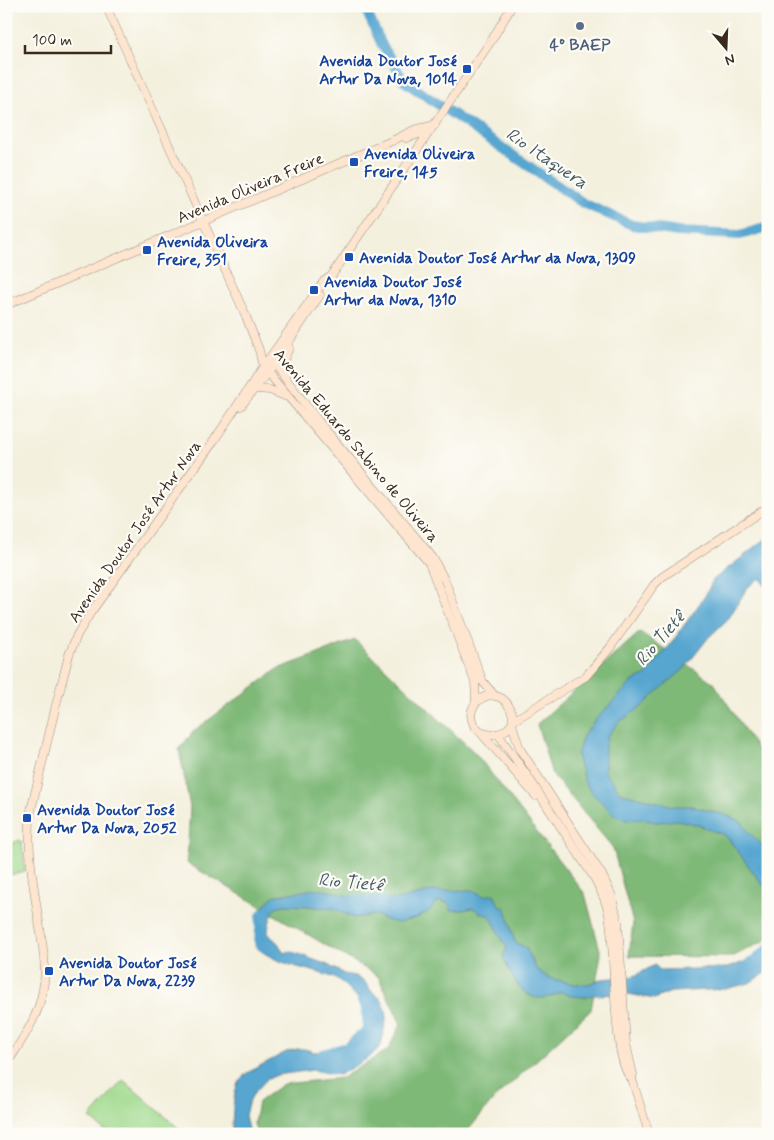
<svg xmlns="http://www.w3.org/2000/svg" width="774" height="1140" font-family="Mynerve,sans-serif">
<style>
.green{fill:#9fd98c;stroke:#6d8255}
.forest{fill:#7fb978;stroke:#5d724b}
.water{fill:#56a6d0;stroke:#486877}
.lines{fill:none;stroke-linecap:round;stroke-linejoin:round}
.river{stroke:#56a6d0;stroke-width:10}
.secondary-casing{stroke:#988d7e;stroke-width:9}
.secondary{stroke:#fde5d0;stroke-width:8}
.service-dot{fill:#5c6f8a;stroke:#fdfcf7;stroke-width:2}
.transit-dot{fill:#1a4fb4;stroke:#fdfcf7;stroke-width:2}
.labels{text-anchor:middle;stroke-width:4.5;stroke-linejoin:round;paint-order:stroke}
.service-label{font-size:16px;font-weight:bold;fill:#4e5e75;stroke:#fdfcf7}
.transit-label{font-size:16px;font-weight:bold;fill:#164399;stroke:#fdfcf7;text-anchor:start}
.street-label{font-size:16px;fill:#3b2a1e;stroke:#fdfcf7}
.water-label{font-size:18px;font-style:italic;fill:#465c65;stroke:#fdfcf7}
</style>
<rect width="100%" height="100%" fill="#fdfcf7"/>
<filter id="ink" filterUnits="userSpaceOnUse"><feTurbulence type="fractalNoise" baseFrequency=".02" numOctaves="2"/><feDisplacementMap in="SourceGraphic" scale="10" xChannelSelector="R" yChannelSelector="G"/><feConvolveMatrix kernelMatrix="1 2 1 2 8 2 1 2 1" color-interpolation-filters="sRGB"/></filter>
<filter id="wash" filterUnits="userSpaceOnUse"><feTurbulence type="fractalNoise" baseFrequency=".0096" numOctaves="4" result="noise"/><feDisplacementMap in="SourceGraphic" scale="20" xChannelSelector="R" yChannelSelector="G"/><feGaussianBlur stdDeviation="1.12" result="paint"/><feColorMatrix in="noise" values="0 0 0 0 0 0 0 0 0 0 0 0 0 0 0 0 0 1.4 0 .05"/><feComposite in="paint" operator="in"/></filter>
<g filter="url(#wash)">
<rect width="100%" height="100%" fill="#f4f0de"/>
<path class="green" d="M19 840 22 842 25 871 22 873 6 875V847Z
M123 1080 183 1132 182 1134H109L90 1118Z"/>
<path class="forest" d="M640 632 714 683 768 766V939L732 957 629 956 633 923 613 848 552 774 537 724Z
M355 640 476 754 585 894 601 954 591 1010 493 1100 465 1134H257L254 1124 258 1102 283 1084 342 1078 388 1050 401 1024 378 976 187 863 190 807 179 749 195 730 278 669Z"/>
<path class="water" d="M768 537V589L759 578 747 588 729 618 708 638 683 670 658 691 643 706 618 723 607 737 605 747V773L614 783 619 792 673 806H691L725 815 742 822 747 830 763 846 768 854V892L726 836 701 826 678 820 656 822 642 819 627 820 616 816 591 792 585 783 577 755 583 736 595 720 633 681 645 676 670 645 705 596 713 580Z
M315 889C334 891 350 895 367 903L374 900 402 899 432 891 472 890 484 896 494 894 499 905 506 909 515 942 526 948 536 969 549 978 575 984H588L602 979 634 976 655 965 660 970 727 968 761 956 768 946V972L749 983 726 989 671 992 654 999 629 994 592 995 586 997 570 996 562 992C556 994 549 998 543 998 521 1000 510 973 503 957L507 947C498 936 497 925 489 915L482 914 473 908 461 910H451L450 904 439 901 429 911 417 918 398 923 388 921 376 915 354 918 335 909 308 906 284 905 276 907C271 915 268 925 268 934L278 943 284 953 290 951 328 965 344 974 355 976 364 981 372 992 382 1000 387 1014 381 1046 370 1057 339 1075 313 1070 277 1075 266 1080 253 1094 248 1104 245 1115 249 1134H232C232 1122 233 1091 239 1081 247 1071 260 1066 271 1060 281 1055 290 1048 303 1049 308 1049 312 1052 317 1052 332 1054 362 1045 368 1031 375 1014 359 999 348 989 345 986 341 981 337 979 308 967 282 968 256 947 260 938 262 929 258 919L263 908 273 896Z"/>
<g class="lines">
<path class="river" d="M364 6 382 45 404 81 583 203 632 225 678 232 740 235 768 227
M350 900 383 901
M263 913 261 916 259 943 265 947
M748 964 755 961 768 949
M323 1054 347 1047 368 1029 366 1007 362 999"/>
</g>
</g>
<g filter="url(#ink)">
<g class="lines">
<g class="secondary-casing">
<path id="secondary" d="M106 6 245 314 259 350 263 367 429 563 475 682 476 702
M406 138 430 131
M328 281 491 41 512 6
M6 305 394 140 414 130 435 125
M272 361 319 422 433 558 445 581 483 682 495 696
M285 375 282 364 289 348
M255 389 270 390 285 396
M241 406 274 364 320 295
M490 695C494 696 498 696 501 698 508 702 517 717 511 725 502 737 480 739 473 723 467 710 477 698 490 695Z
M513 721 586 676 610 648 654 585 662 577 768 507
M512 724 520 749 602 875 611 894 618 922 626 1044 633 1074 632 1079 649 1134
M481 733 536 796
M498 734 528 777 595 879C601 891 607 902 609 915 616 946 611 1064 632 1079
M6 1065C21 1041 39 1017 43 989 47 969 43 948 40 928 34 889 26 849 31 810L56 705 69 655 77 635 91 612 211 445 263 367 324 281 330 277"/>
</g>
<use href="#secondary" class="secondary"/>
</g>
</g>
<circle class="service-dot" cx="580" cy="26" r="5"/>
<g class="transit-dot">
<rect x="462" y="64" width="10" height="10" rx="2.5"/>
<rect x="349" y="157" width="10" height="10" rx="2.5"/>
<rect x="142" y="245" width="10" height="10" rx="2.5"/>
<rect x="344" y="252" width="10" height="10" rx="2.5"/>
<rect x="309" y="285" width="10" height="10" rx="2.5"/>
<rect x="22" y="813" width="10" height="10" rx="2.5"/>
<rect x="44" y="966" width="10" height="10" rx="2.5"/>
</g>
<g class="labels">
<g class="service-label">
<text x="580" y="50">4º BAEP</text>
</g>
<g class="transit-label">
<text x="457" y="66" text-anchor="end">Avenida Doutor José<tspan x="457" dy="18">Artur Da Nova, 1014</tspan></text>
<text x="364" y="159">Avenida Oliveira<tspan x="364" dy="18">Freire, 145</tspan></text>
<text x="157" y="247">Avenida Oliveira<tspan x="157" dy="18">Freire, 351</tspan></text>
<text x="359" y="263">Avenida Doutor José Artur da Nova, 1309</text>
<text x="324" y="287">Avenida Doutor José<tspan x="324" dy="18">Artur da Nova, 1310</tspan></text>
<text x="37" y="815">Avenida Doutor José<tspan x="37" dy="18">Artur Da Nova, 2052</tspan></text>
<text x="59" y="968">Avenida Doutor José<tspan x="59" dy="18">Artur Da Nova, 2239</tspan></text>
</g>
<g class="street-label">
<text transform="translate(250 187) rotate(-23)" y="6">Avenida Oliveira Freire</text>
<text transform="translate(357 445) rotate(50)" y="6">Avenida Eduardo Sabino de Oliveira</text>
<text transform="translate(134 531) rotate(-55)" y="6">Avenida Doutor José Artur Nova</text>
</g>
<g class="water-label">
<text transform="translate(547 158) rotate(34)" y="6">Rio Itaquera</text>
<text transform="translate(660 638) rotate(-49)" y="6">Rio Tietê</text>
<text transform="translate(351 882) rotate(5)" y="6">Rio Tietê</text>
</g>
</g>
<rect width="774" height="1140" fill="none" stroke="#fdfcf7" stroke-width="25"/>
<g transform="translate(726 48) rotate(161)" stroke="#fdfcf7" stroke-width="4" paint-order="stroke">
<path d="M0-4L9 19L0 12L-9 19Z" fill="#3b2a1e"/>
<text y="-8" font-size="14" font-weight="bold" text-anchor="middle" fill="#3b2a1e">N</text>
</g>
<path d="M25 45v8h86v-8" fill="none" stroke="#3b2a1e" stroke-width="2.5"/>
<text x="32" y="45" font-size="15" fill="#3b2a1e" stroke="#fdfcf7" stroke-width="4" paint-order="stroke">100 m</text>
</svg>
